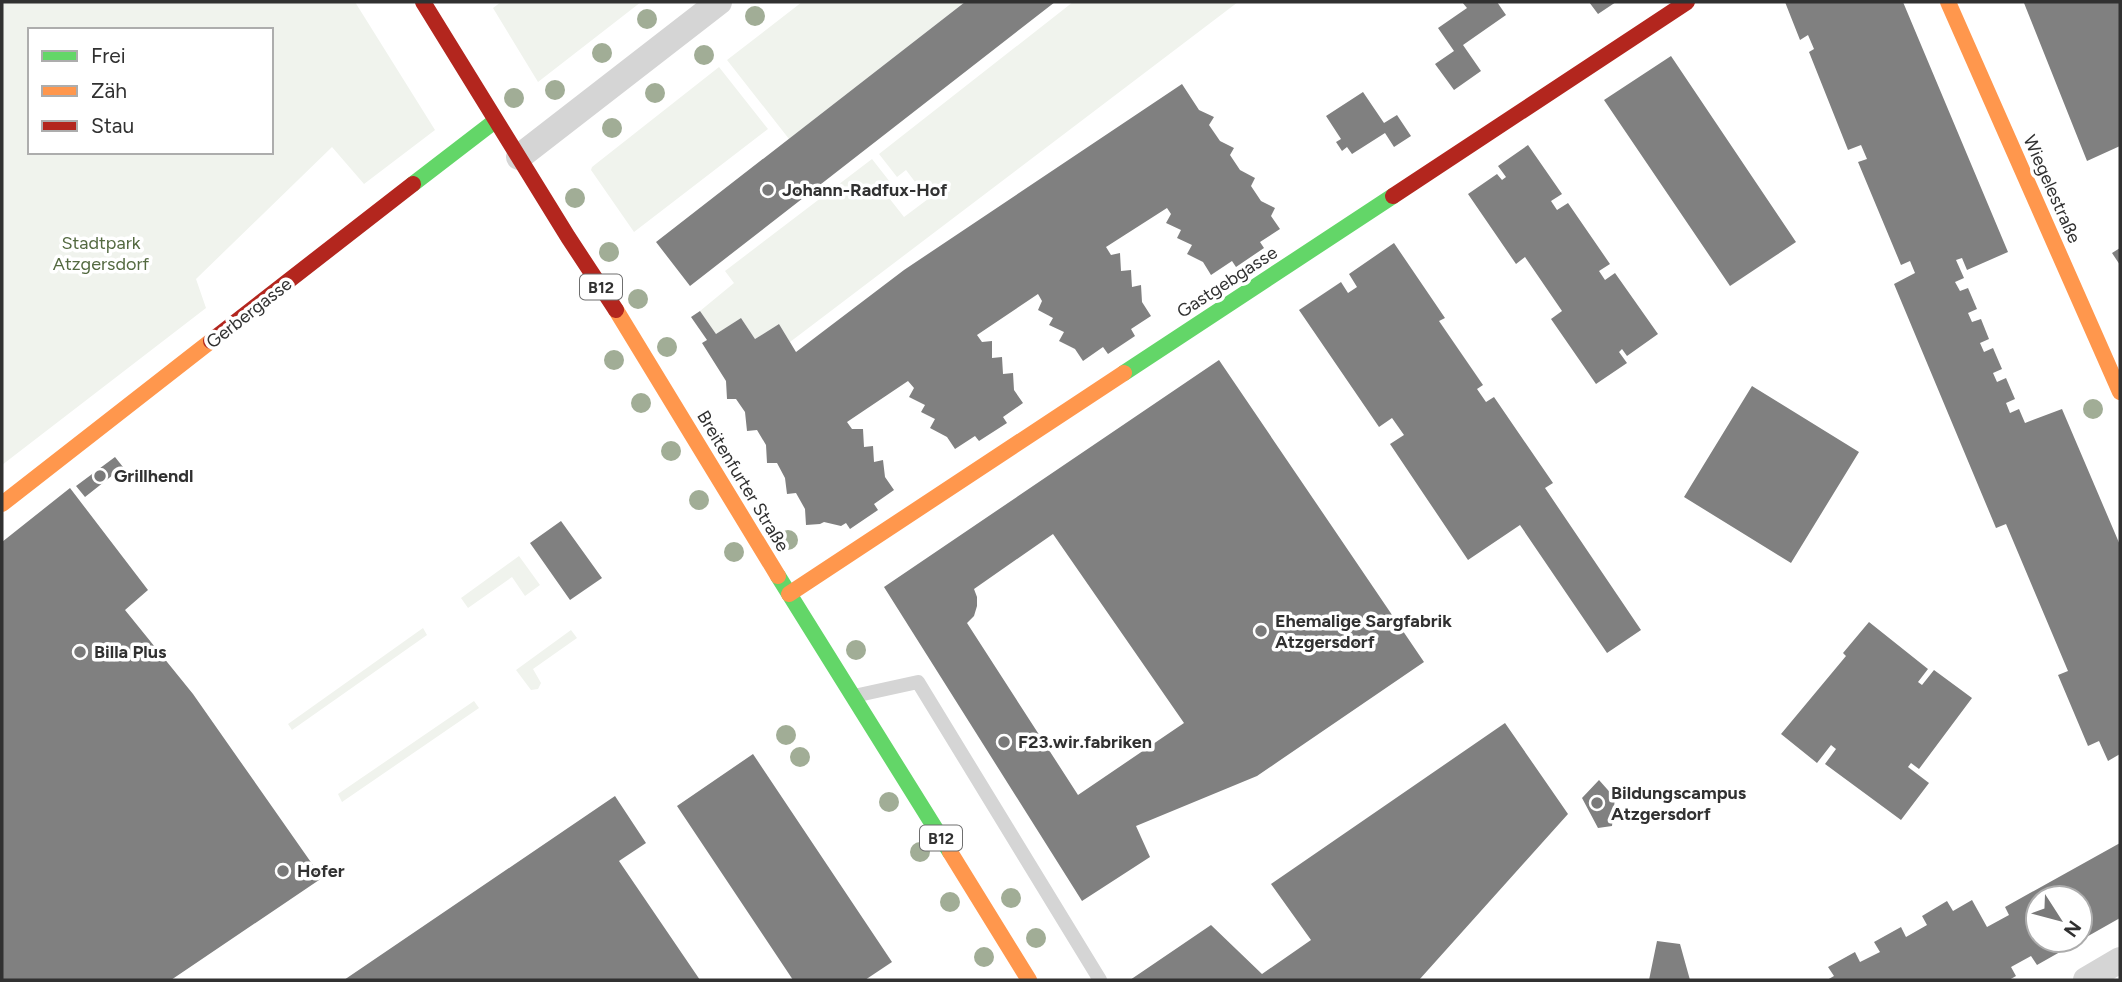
<svg xmlns="http://www.w3.org/2000/svg" width="2122" height="982" font-family="Figtree,sans-serif">
<style>
.green{fill:#f0f3ed;fill-rule:evenodd}
.building{fill:#808080;fill-rule:evenodd}
.lines{fill:none;stroke-linecap:round;stroke-linejoin:round}
.lane{stroke:#d5d5d5;stroke-width:14}
.street{stroke:#d5d5d5;stroke-width:26}
.fast{stroke:#63d668;stroke-width:16}
.slow{stroke:#ff974d;stroke-width:16}
.jam{stroke:#b3261e;stroke-width:16}
.tree{fill:#a1ad96}
.poi-dot{fill:#797979;stroke:#fff;stroke-width:2.5}
.labels{text-anchor:middle;stroke-width:7;stroke-linejoin:round;paint-order:stroke}
.shield{fill:#fff;stroke:#6f6f6f;stroke-width:2}
.shield-label{font-size:16px;font-weight:bold;fill:#313131}
.street-label{font-size:18px;fill:#313131;stroke:#fff}
.poi-label{font-size:18px;font-weight:bold;fill:#313131;stroke:#fff;text-anchor:start}
.park-label{font-size:18px;fill:#546a41;stroke:#fff}
</style>
<rect width="100%" height="100%" fill="#fff"/>
<path class="green" d="M2 2H355L435 130 364 184 332 147 196 279 206 308 2 465ZM30 30H271V152H30Z
M501 2H641L538 82 493 8Z
M802 2H965L789 139 727 60Z
M1073 2H1238L790 342 779 324 755 339 741 318 716 334 700 311 734 283 725 271 872 159 890 182 882 189 904 217 928 199 906 170 897 177 879 154Z
M719 67 768 129 634 232 591 170 592 167Z
M519 556 540 585 525 596 512 577 468 608 461 598Z
M423 628 427 635 292 730 288 724Z
M571 630 577 638 533 669 541 683 538 689 531 690 516 670Z
M474 701 479 708 342 802 338 794Z"/>
<path class="building" d="M965 2H1055L690 286 656 242Z
M1462 2H1497L1506 15 1463 45 1481 71 1454 90 1435 64 1454 51 1438 28 1467 8Z
M1589 2H1616L1598 14Z
M1785 2H1903L2008 252 1967 270 1962 258 1956 260 1964 278 1955 282 1960 291 1968 288 1977 309 1968 313 1972 322 1981 319 1989 339 1980 343 1984 352 1993 348 2002 369 1993 373 1997 382 2006 378 2015 399 2006 403 2010 413 2019 409 2025 423 2062 409 2120 545V754L2108 761 2099 741 2088 746 2058 675 2068 671 2006 524 1996 528 1894 284 1915 273 1910 261 1901 265 1858 162 1867 159 1861 145 1848 150 1809 52 1814 49 1808 35 1800 40Z
M2026 2H2120V146L2087 161 2024 3Z
M1671 56 1796 242 1730 286 1604 100Z
M1182 84 1199 110 1214 117 1209 125 1220 141 1234 148 1230 155 1240 170 1255 178 1251 186 1261 201 1275 208 1271 216 1280 229 1260 242 1264 248 1236 267 1232 261 1211 275 1203 262 1187 254 1192 245 1177 238 1181 230 1166 223 1171 214 1167 208 1106 247 1111 255 1120 253 1121 271 1131 270 1132 287 1141 285 1142 302 1151 316 1131 329 1135 336 1108 354 1103 347 1083 361 1075 349 1059 341 1064 332 1049 325 1053 318 1038 310 1042 301 1038 294 977 335 982 342 992 341V358L1002 357 1003 374 1013 373 1014 390 1023 403 1003 417 1007 423 979 441 975 436 955 449 947 437 930 428 935 419 921 412 925 405 909 397 914 388 908 381 847 422 852 429H863L864 447 873 446 874 462 883 460 885 477 894 490 874 504 878 510 850 529 846 523 841 526 824 522 820 524 806 525 805 509 796 493 787 494 785 478 777 463H767L766 445 757 430 747 431 745 412 736 399H727L726 381 702 343 707 340 691 317 700 311 716 334 741 318 755 339 779 324 796 352 904 270Z
M1363 92 1384 123 1397 115 1411 136 1394 147 1385 133 1352 154 1347 147 1342 151 1336 142 1341 139 1326 116Z
M1528 145 1562 194 1551 201 1557 210 1568 203 1610 264 1599 271 1605 280 1615 273 1658 334 1627 356 1622 349 1619 352 1627 363 1596 384 1551 319 1562 311 1525 257 1516 264 1468 194 1497 174 1502 180 1506 177 1498 166Z
M1394 243 1445 318 1439 321 1483 385 1477 389 1486 402 1494 397 1553 483 1545 488 1641 630 1607 653 1520 525 1468 560 1390 444 1404 435 1392 418 1379 427 1299 310 1341 282 1348 293 1357 287 1349 274Z
M2120 248V265L2112 253Z
M1219 360 1424 662 1257 776 1136 826 1150 857 1082 901 884 587ZM1053 534 1184 723 1078 795 967 623 974 616 977 606V597L974 589Z
M1752 386 1859 452 1791 563 1684 497Z
M115 457 123 467 85 497 76 486Z
M70 488 148 590 125 610 193 694 322 878 171 980H2V542Z
M561 521 602 578 570 600 530 543Z
M1869 622 1928 669 1918 682 1922 685 1934 670 1972 698 1919 769 1911 763 1908 767 1929 783 1901 820 1825 764 1836 749 1831 745 1817 763 1781 734 1846 656 1843 653Z
M1505 723 1568 814 1419 980H1130L1211 925 1262 974 1311 940 1271 884Z
M753 754 892 962 865 980H793L677 806Z
M1599 780 1615 798 1612 826 1598 828 1582 798Z
M615 796 646 843 619 861 700 980H344Z
M2120 843V918L2037 965 2031 956 2011 967 2016 976 2009 980H1827L1834 976 1828 967 1855 952 1860 962 1880 952 1874 942 1901 927 1906 937 1927 925 1922 916 1947 901 1953 911 1972 900 1987 927 2009 915 2005 907ZM2038 898H2080V940H2038Z
M1657 941 1680 944 1690 980H1649Z"/>
<g class="lines">
<path class="lane" d="M854 696 918 682 1100 980"/>
<path class="street" d="M519 157 719 2
M2086 980 2120 960"/>
<path class="fast" d="M413 184 495 121
M1124 373 1393 196
M778 576 950 852"/>
<path class="slow" d="M1948 2 2120 392
M616 310 778 576
M2 504 211 341
M789 594 1124 373
M950 852 1029 980"/>
<path class="jam" d="M423 2 568 237 616 310
M1393 196 1687 2
M211 341 413 184"/>
</g>
<g class="tree">
<circle cx="755" cy="16" r="10"/>
<circle cx="647" cy="19" r="10"/>
<circle cx="602" cy="53" r="10"/>
<circle cx="704" cy="55" r="10"/>
<circle cx="555" cy="90" r="10"/>
<circle cx="655" cy="93" r="10"/>
<circle cx="514" cy="98" r="10"/>
<circle cx="612" cy="128" r="10"/>
<circle cx="575" cy="198" r="10"/>
<circle cx="609" cy="252" r="10"/>
<circle cx="638" cy="299" r="10"/>
<circle cx="667" cy="347" r="10"/>
<circle cx="614" cy="360" r="10"/>
<circle cx="641" cy="403" r="10"/>
<circle cx="2093" cy="409" r="10"/>
<circle cx="671" cy="451" r="10"/>
<circle cx="699" cy="500" r="10"/>
<circle cx="788" cy="540" r="10"/>
<circle cx="734" cy="552" r="10"/>
<circle cx="856" cy="650" r="10"/>
<circle cx="786" cy="735" r="10"/>
<circle cx="800" cy="757" r="10"/>
<circle cx="889" cy="802" r="10"/>
<circle cx="920" cy="852" r="10"/>
<circle cx="1011" cy="898" r="10"/>
<circle cx="950" cy="902" r="10"/>
<circle cx="1036" cy="938" r="10"/>
<circle cx="984" cy="957" r="10"/>
</g>
<g class="poi-dot">
<circle cx="768" cy="190" r="7"/>
<circle cx="100" cy="476" r="7"/>
<circle cx="1261" cy="631" r="7"/>
<circle cx="80" cy="652" r="7"/>
<circle cx="1004" cy="742" r="7"/>
<circle cx="1597" cy="803" r="7"/>
<circle cx="283" cy="871" r="7"/>
</g>
<g class="labels">
<g class="shield">
<rect x="580" y="274.5" width="42" height="25" rx="5"/>
<rect x="920" y="825.5" width="42" height="25" rx="5"/>
</g>
<g class="shield-label">
<text x="601" y="293">B12</text>
<text x="941" y="844">B12</text>
</g>
<g class="street-label">
<text transform="translate(2052 189) rotate(66)" y="6">Wiegelestraße</text>
<text transform="translate(1227 282) rotate(-33)" y="6">Gastgebgasse</text>
<text transform="translate(249 313) rotate(-38)" y="6">Gerbergasse</text>
<text transform="translate(743 481) rotate(59)" y="6">Breitenfurter Straße</text>
</g>
<g class="poi-label">
<text x="782" y="196">Johann-Radfux-Hof</text>
<text x="114" y="482">Grillhendl</text>
<text x="1275" y="627">Ehemalige Sargfabrik<tspan x="1275" dy="21">Atzgersdorf</tspan></text>
<text x="94" y="658">Billa Plus</text>
<text x="1018" y="748">F23.wir.fabriken</text>
<text x="1611" y="799">Bildungscampus<tspan x="1611" dy="21">Atzgersdorf</tspan></text>
<text x="297" y="877">Hofer</text>
</g>
<g class="park-label">
<text x="101" y="249">Stadtpark<tspan x="101" dy="21">Atzgersdorf</tspan></text>
</g>
</g>
<rect width="2122" height="982" fill="none" stroke="#313131" stroke-width="7"/>
<rect x="28" y="28" width="245" height="126" fill="#ffffff" stroke="#adadad" stroke-width="2"/>
<rect x="42" y="51" width="35" height="10" fill="#63d668" stroke="#adadad" stroke-width="2"/>
<text x="91" y="63" font-size="21" fill="#313131">Frei</text>
<rect x="42" y="86" width="35" height="10" fill="#ff974d" stroke="#adadad" stroke-width="2"/>
<text x="91" y="98" font-size="21" fill="#313131">Zäh</text>
<rect x="42" y="121" width="35" height="10" fill="#b3261e" stroke="#adadad" stroke-width="2"/>
<text x="91" y="133" font-size="21" fill="#313131">Stau</text>
<g transform="translate(2059 919) rotate(126)"><circle r="33" fill="#ffffff" stroke="#adadad" stroke-width="2"/>
<path d="M0-5L12 26L0 18L-12 26Z" fill="#797979"/>
<text y="-10" font-size="19" font-weight="bold" text-anchor="middle" fill="#313131">N</text>
</g>
</svg>
